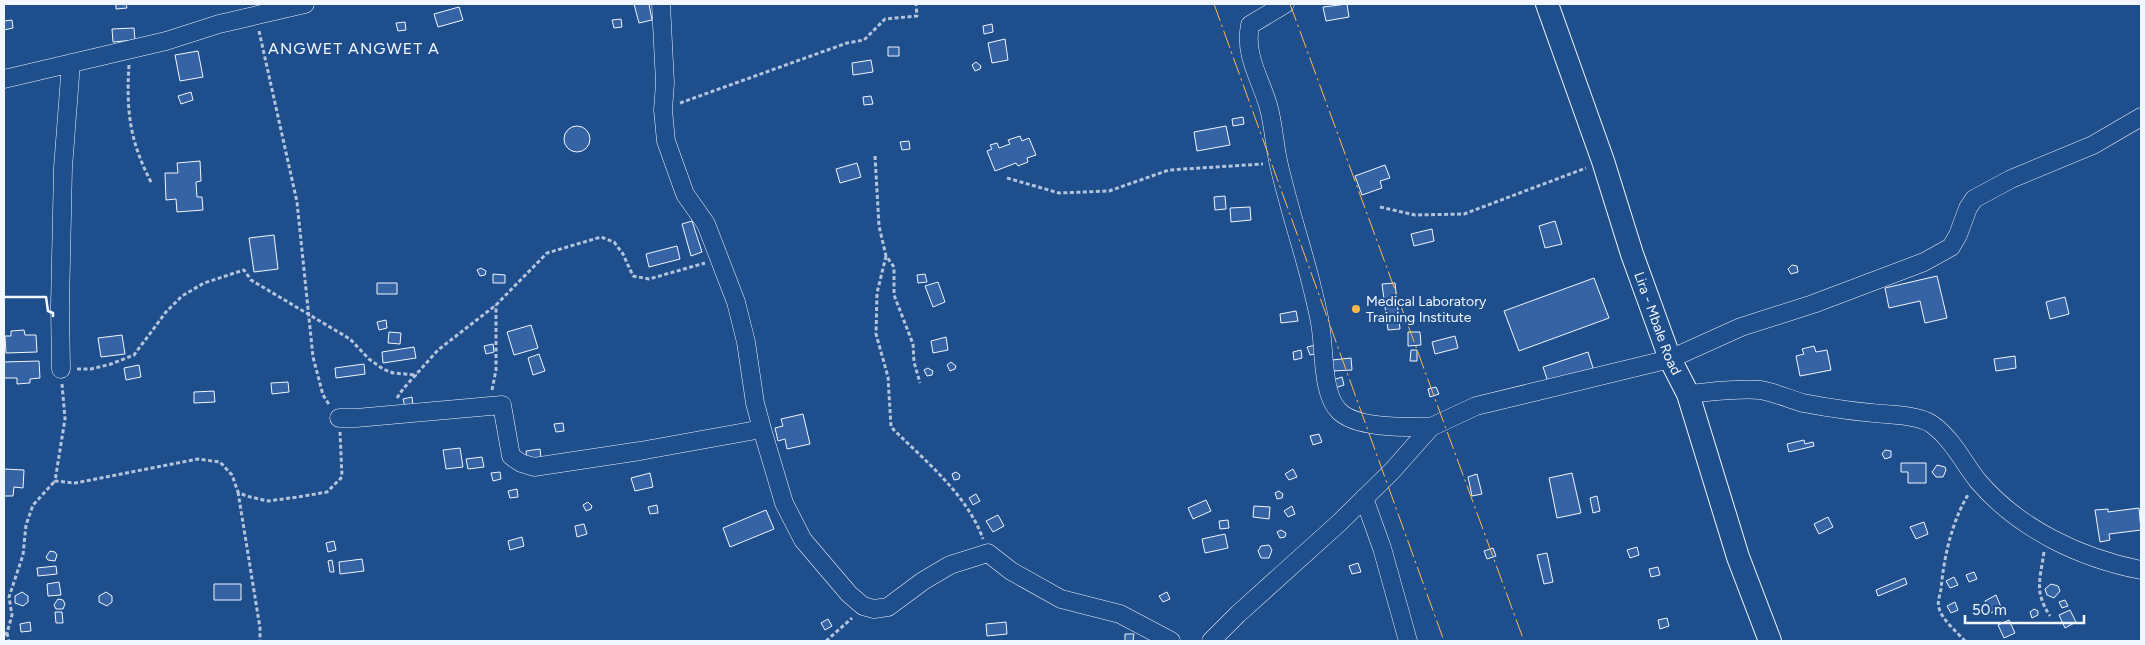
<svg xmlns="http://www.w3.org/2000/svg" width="2145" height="645" font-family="Figtree,sans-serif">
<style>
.building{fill:#3563a3;stroke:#f2f6ff}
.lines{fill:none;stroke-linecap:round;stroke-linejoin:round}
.minor-casing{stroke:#f2f6ff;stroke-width:19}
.major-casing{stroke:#f2f6ff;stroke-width:24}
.path{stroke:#b3c4dc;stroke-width:3;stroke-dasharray:4 2.5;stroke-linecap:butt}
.minor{stroke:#1f4e8c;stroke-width:18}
.major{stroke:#1f4e8c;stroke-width:22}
.wall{stroke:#f2f6ff;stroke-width:2.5}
.power{stroke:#ffb74d;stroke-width:1;stroke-dasharray:18 4 2.5 4;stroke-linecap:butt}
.poi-dot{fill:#ffb74d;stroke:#1f4e8c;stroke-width:2}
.labels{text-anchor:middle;stroke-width:4;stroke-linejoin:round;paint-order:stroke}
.poi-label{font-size:14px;fill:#f2f6ff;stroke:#1f4e8c;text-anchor:start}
.street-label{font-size:14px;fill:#f2f6ff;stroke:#1f4e8c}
.quarter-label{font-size:16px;letter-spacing:1px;fill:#f2f6ff;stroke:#1f4e8c}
</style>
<rect width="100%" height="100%" fill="#1f4e8c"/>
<path class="building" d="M116 4H126L127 8 116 9Z
M634 4H649L652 20 639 23Z
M1347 4 1349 17 1326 21 1323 7Z
M459 7 463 20 438 27 434 14Z
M621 19 622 27 614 28 612 20Z
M12 20 13 28 4 30V21Z
M405 22 406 30 398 31 396 23Z
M992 24 993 32 984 34 983 26Z
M134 28 135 40 113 42 112 29Z
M1005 39 1008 60 992 63 988 43Z
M888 47H899V56H888Z
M198 51 203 77 180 81 175 55Z
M871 60 873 72 853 75 852 63Z
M976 62 981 66 980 69 975 71 972 65Z
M191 92 193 100 181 104 178 96Z
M871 96 873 104 864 105 863 97Z
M1243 117 1244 124 1233 126 1232 119Z
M1226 126 1230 145 1197 151 1194 132Z
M564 139a13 13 0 1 1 26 0a13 13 0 1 1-26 0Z
M1020 136 1022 141 1029 138 1036 155 1027 158 1028 162 1018 166 1016 163 995 171 987 151 992 149 990 145 997 143 999 148 1010 144 1008 140Z
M909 141 910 149 902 150 900 142Z
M200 161 201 181 196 182 197 197H202L203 210 177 212 176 199 166 200 165 173H178L177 163Z
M857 163 861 177 840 183 836 169Z
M1385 165 1390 178 1380 181 1382 188 1362 195 1355 176Z
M1225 196 1226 209 1215 210 1214 197Z
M1250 207 1251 220 1231 222 1230 208Z
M692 221 702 252 691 256 682 224Z
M1555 221 1562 244 1545 248 1539 226Z
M1432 229 1434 241 1414 246 1411 234Z
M274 235 278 269 254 272 249 238Z
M677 246 680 259 649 267 646 254Z
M1792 265 1797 266 1798 272 1791 274 1788 269Z
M481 268 486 271 485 275 480 276 477 270Z
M493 274 505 275V283H493Z
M925 274 927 282 918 283 917 275Z
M1937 276 1947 318 1925 323 1920 301 1889 308 1885 288Z
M1594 278 1609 318 1519 351 1504 311Z
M938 282 945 302 933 307 925 286Z
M377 283H397V294H377Z
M1395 283 1400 329 1388 330 1382 284Z
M2065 297 2069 314 2050 319 2046 302Z
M1296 311 1298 321 1281 323 1280 314Z
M386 320 387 328 379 330 377 322Z
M531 325 538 348 514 355 507 332Z
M24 330 25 335H36L37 352 6 353 5 336H11V331Z
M389 332 401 333 400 344 388 343Z
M1408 332H1420L1421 345 1408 346Z
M122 335 125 354 101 357 98 338Z
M1455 336 1458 348 1435 354 1432 342Z
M946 337 948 350 933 353 931 341Z
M493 344 494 352 486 354 484 346Z
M1316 345 1319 353 1310 355 1307 347Z
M1814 346 1816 352 1827 350 1831 370 1800 376 1796 356 1804 354 1802 349Z
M414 347 416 358 383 363 382 352Z
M1301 350 1302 358 1294 360 1293 352Z
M1411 350H1417V361H1410Z
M1588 352 1594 371 1549 385 1543 367Z
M539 354 545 371 533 375 528 358Z
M2015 356 2016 368 1996 371 1994 359Z
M1351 358 1352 370 1333 371 1332 360Z
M39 361 40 378 30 379V383L17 384V378H4V362Z
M951 362 956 366 955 369 950 371 947 365Z
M364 364 365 374 336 378 335 368Z
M139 365 141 377 126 380 124 368Z
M928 368 933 371 932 375 927 376 924 370Z
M1342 377 1344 385 1335 388 1333 380Z
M288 382 289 392 272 394 271 383Z
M1436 387 1439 394 1430 397 1428 389Z
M214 391 215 402 194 403V392Z
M412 397 413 405 405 407 403 399Z
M803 414 810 444 787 449 785 439 778 441 775 428 783 426 781 419Z
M563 423 564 431 556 432 554 424Z
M1319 434 1322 442 1313 445 1310 436Z
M1804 440 1805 444 1813 442 1814 446 1789 452 1787 444Z
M460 448 463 467 446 469 443 450Z
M540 449 541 458 527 460 526 451Z
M1885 450 1891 451V457L1885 459 1882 454Z
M482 457 484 467 468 469 466 459Z
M1901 463H1926V483H1908V472H1901Z
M1937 465 1945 467 1946 470 1943 477H1936L1932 472Z
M4 469 24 470 23 488 14 487 13 496H4Z
M1293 469 1297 477 1289 480 1285 474Z
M500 472 501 479 493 481 491 473Z
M956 472 960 475 959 479 954 480 952 474Z
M650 473 653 487 635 491 631 478Z
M1572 473 1581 513 1557 518 1549 478Z
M1477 474 1482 494 1472 496 1468 477Z
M517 489 518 497 510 498 508 491Z
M1279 491 1283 494 1282 498 1277 499 1275 493Z
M976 494 980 501 973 505 969 498Z
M1597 496 1600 511 1593 513 1590 498Z
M1206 500 1211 511 1193 519 1188 508Z
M588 502 592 506 591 509 586 511 583 505Z
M657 505 658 513 650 514 648 507Z
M1254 506 1270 507 1269 519 1253 517Z
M1292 506 1295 514 1288 517 1284 511Z
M2139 508 2141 530 2109 534 2110 540 2100 542 2095 510 2108 509V512Z
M766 510 774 529 730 547 723 528Z
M998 515 1004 526 993 532 986 521Z
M1828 517 1833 527 1819 534 1814 524Z
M1228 520 1229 528 1220 529 1219 521Z
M1924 522 1928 534 1916 539 1910 527Z
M584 524 587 534 577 537 575 526Z
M1281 530 1286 533 1285 537 1280 538 1277 532Z
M1225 534 1228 548 1205 553 1202 539Z
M522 537 524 546 510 550 508 541Z
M334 541 336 550 328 552 326 543Z
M1269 545 1272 550 1269 558H1261L1258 551 1261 546Z
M1637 547 1639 555 1630 558 1627 550Z
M1493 548 1496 556 1487 559 1484 551Z
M50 551 55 552 57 555 55 561 48 560 46 557Z
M1547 553 1553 582 1544 584 1537 555Z
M362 559 364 571 340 574 339 562Z
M332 560 334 572H330L328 561Z
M1358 563 1361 572 1352 574 1349 566Z
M56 566 57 574 38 576 37 568Z
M1658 567 1660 575 1651 577 1649 569Z
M1974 572 1977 579 1969 582 1966 575Z
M1954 577 1958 585 1950 588 1946 581Z
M1905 578 1907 584 1878 596 1876 590Z
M59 582 61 595 48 596 47 584Z
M214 584H241V600H214Z
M2051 584 2058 586 2060 591 2054 598 2047 595 2045 589Z
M22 592 28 596V602L23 606 15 603V596Z
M106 592 112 596V602L107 606 99 602V596Z
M1167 592 1170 599 1163 602 1159 596Z
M1996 595 2001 607 1991 613 1985 601Z
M58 599 63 600 65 604 63 609H56L54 605Z
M2065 600 2068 606 2062 608 2059 602Z
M1955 602 1958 610 1951 613 1947 606Z
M2034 609 2038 611V615L2032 618 2030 612Z
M2070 610 2076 622 2065 628 2059 615Z
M55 612H62L63 623H56Z
M1667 618 1669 626 1660 629 1658 620Z
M828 619 832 626 825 630 821 623Z
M2009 620 2015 633 2004 638 1998 625Z
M30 622 31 631 21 632 20 624Z
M1006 622 1007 634 987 636 986 624Z
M1125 634H1134L1133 641H1125Z"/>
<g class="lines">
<g class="minor-casing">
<path id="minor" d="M661 4 665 83 663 110 666 141 685 194 706 224 736 302 746 342 755 403 762 429
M1285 4 1250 25C1244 55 1260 78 1268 105 1274 125 1274 145 1279 165 1288 205 1301 243 1311 283 1314 296 1318 310 1320 323 1325 348 1321 393 1339 411 1357 429 1407 427 1431 427
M4 79 166 41 219 24 305 4
M61 369 60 306 63 168 71 63
M1688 394C1711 392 1736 388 1760 390 1774 392 1789 399 1803 403 1834 409 1866 413 1897 415 1908 416 1924 418 1933 425 1953 440 1963 462 1978 481 2019 529 2080 558 2141 570
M339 418H356L502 405 511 456 521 463 534 467 640 451 762 429 784 503 803 540 849 594 863 606 874 609 888 607 923 581 950 565 988 553 1011 571 1061 599 1120 614 1171 641
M1364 498 1382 548 1408 641
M1211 641 1238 614 1339 523 1392 471 1431 427 1476 406 1670 359 1741 327 1813 304 1924 262 1951 247 1958 235 1968 208 1974 199 2011 179 2093 145 2141 117"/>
</g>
<g class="major-casing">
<g id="major">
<path id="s1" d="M1547 4 1603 161 1632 254 1670 359 1688 394 1738 557 1770 641"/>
</g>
</g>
<path class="path" d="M259 31 297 202 313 357 323 395 330 406
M129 65C126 112 130 142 152 184
M680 103 847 43 864 40 885 19 917 16 916 4
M875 156 879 226 886 256 894 267V295L913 344 914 362 920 383
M1007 178 1059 193 1109 191 1169 170 1263 164
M1380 207 1415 215 1464 214 1586 168
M886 256 877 293 876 334 888 377 891 427C924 460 967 494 983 539
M77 369H91L111 364 134 355 166 312 182 296 204 283 244 270 251 280 350 339 369 359 383 369 393 373 417 375
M62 384 65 419 55 481 75 483 198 459 220 462 232 475 238 492 246 496 268 501 298 497 327 492 342 477 340 432
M492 390 496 370V305
M397 398 403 389 438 350 496 305 547 253 601 237 614 242 623 254 633 276 649 279 705 263
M238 492 260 628V641
M2044 552C2040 581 2034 591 2050 616
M7 633 9 641
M4 634 7 633 12 615 9 597 23 555 26 525 33 505 55 481
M826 641 852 618
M1965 641C1957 632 1942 620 1939 608 1937 602 1940 595 1941 589 1944 556 1952 521 1969 493"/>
<use href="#minor" class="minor"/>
<use href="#major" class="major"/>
<path class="wall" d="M4 297H46L48 311 53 313V316"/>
<path class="power" d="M1214 4 1444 641
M1290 4 1524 641"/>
</g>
<circle class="poi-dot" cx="1356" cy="309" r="5"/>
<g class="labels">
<g class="poi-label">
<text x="1366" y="306">Medical Laboratory<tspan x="1366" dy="16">Training Institute</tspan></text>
</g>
<g class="street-label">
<text dy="5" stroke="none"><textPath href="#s1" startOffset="338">Lira - Mbale Road</textPath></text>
</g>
<g class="quarter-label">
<text x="354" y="54">ANGWET ANGWET A</text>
</g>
</g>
<rect width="2145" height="645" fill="none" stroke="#f2f6ff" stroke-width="10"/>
<path d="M1965 615v8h119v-8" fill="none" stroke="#f2f6ff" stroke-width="2.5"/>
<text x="1972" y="615" font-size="15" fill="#f2f6ff" stroke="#1f4e8c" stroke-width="4" paint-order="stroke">50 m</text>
</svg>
